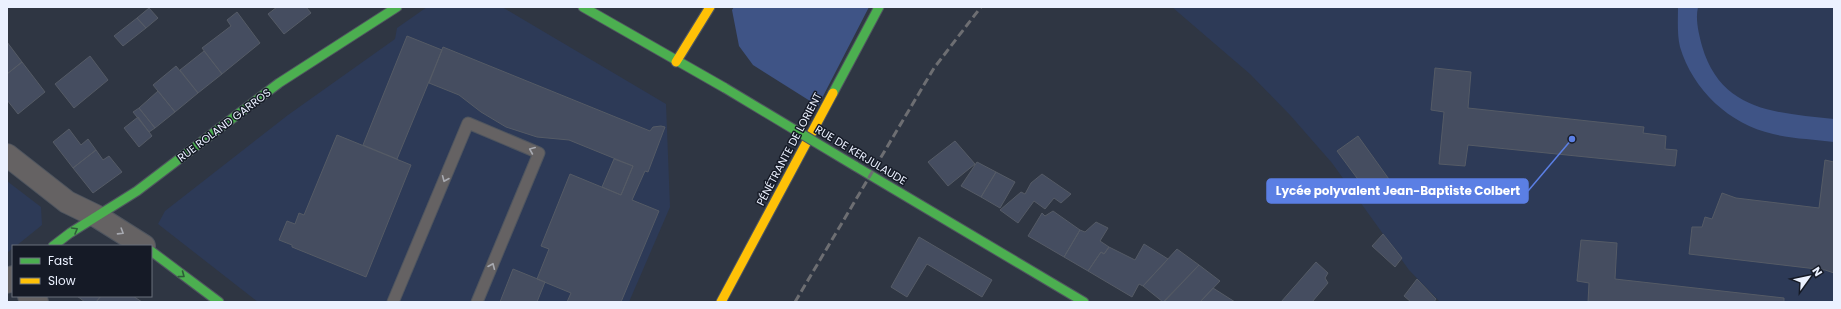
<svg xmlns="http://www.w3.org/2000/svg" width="1841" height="309" font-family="Poppins,sans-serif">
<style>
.built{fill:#2d3a57}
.green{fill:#3f5486}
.building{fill:#454d60;stroke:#555b66}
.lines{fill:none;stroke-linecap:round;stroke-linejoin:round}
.lane-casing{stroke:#4f555f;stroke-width:13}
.street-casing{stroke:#4f555f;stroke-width:24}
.fast-casing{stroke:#4f555f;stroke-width:11}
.slow-casing{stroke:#4f555f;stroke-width:11}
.lane{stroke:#656263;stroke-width:11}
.street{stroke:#656263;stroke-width:22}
.fast{stroke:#4caf50;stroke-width:9}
.slow{stroke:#ffc107;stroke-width:9}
.rail{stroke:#6d6e72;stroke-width:3;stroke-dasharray:8 4;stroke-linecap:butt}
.fast-bridge-casing{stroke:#4f555f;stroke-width:11;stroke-linecap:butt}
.fast-bridge{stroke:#4caf50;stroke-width:9}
.oneway{stroke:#a8aab1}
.oneway2{stroke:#2e5d39}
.labels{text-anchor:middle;stroke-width:3;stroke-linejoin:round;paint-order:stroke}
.street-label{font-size:11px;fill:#ebf1ff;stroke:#151a26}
.leader{fill:none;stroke:#5b7fe4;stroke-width:1.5}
.callout-dot{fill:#5b7fe4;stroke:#151a26;stroke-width:1.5}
.callout{fill:#5b7fe4;stroke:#5b7fe4;stroke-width:1.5}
.callout-label{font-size:12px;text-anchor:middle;font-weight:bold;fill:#fff}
</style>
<rect width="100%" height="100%" fill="#2f3643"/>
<path class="built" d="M427 7H502L666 104 670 207 629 302H258L158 224 165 211 288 115 395 39 397 28Z
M1172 7H1834V302H1440L1409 270 1332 163 1290 115 1250 74Z
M7 181 41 207 42 225 16 246H13V248L7 253Z"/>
<path class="green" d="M734 7H869L818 106 753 65 739 46 732 10Z
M1678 7H1698C1695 20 1699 34 1702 46 1721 112 1778 113 1834 119V142C1814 139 1793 139 1773 134 1729 124 1693 90 1680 47 1677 34 1678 20 1678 7Z"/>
<path class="building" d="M277 7H306L311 13 284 34 268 14Z
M149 8 158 18 146 28 137 18Z
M237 12 260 43 222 74 202 48 231 26 227 20Z
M137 18 146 28 123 46 114 36Z
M407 36 442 50 397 159 363 145Z
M7 42 22 62 7 74Z
M443 47 650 131 653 127 661 126 665 127 648 172 645 171 632 200 659 211 621 302H567L571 293 537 279 549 249 541 246 570 174 621 195 633 166 569 140 537 137 506 127 481 112 459 95 429 83Z
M204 51 222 74 198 93 180 70Z
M90 56 108 80 74 108 55 84Z
M22 62 45 92 18 114 7 100V74Z
M176 66 198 93 175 112 153 85Z
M1435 68 1471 72 1468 108 1644 127 1643 133 1666 136 1665 149 1677 150 1675 166 1468 145 1465 166 1439 164 1444 112 1431 110Z
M158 91 175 112 155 128 139 108Z
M139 108 155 128 149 132 133 112Z
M138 117 152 136 139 147 124 128Z
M69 129 81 145 88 139 96 150 73 168 53 142Z
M337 135 411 165 366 277 292 247V245L279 240 287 221 295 224 299 213 304 215Z
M1358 136 1391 182 1371 197 1337 151Z
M955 141 975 164 948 186 928 162Z
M96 150 103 160 109 156 122 172 93 193 73 168Z
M614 159 633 166 621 195 602 187Z
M1825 160 1834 162V273L1825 270 1689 254 1692 227H1702L1705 217 1712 219 1722 193 1736 198 1819 208Z
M977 162 996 172 981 197 961 186Z
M996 172 1015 182 1000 208 981 197Z
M1042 174 1071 194 1061 203 1054 198 1045 209 1034 201 1018 223 1000 210 1021 192 1025 194 1031 183Z
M1053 211 1080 230 1064 257 1028 236 1042 213 1045 216Z
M1096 222 1108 228 1100 241 1109 247 1104 254 1101 252 1088 271 1064 257 1080 230 1085 232Z
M1383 234 1402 258 1395 267 1372 246Z
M919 237 992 280 982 297 927 264 907 297 891 287Z
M1581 240 1617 243 1615 279 1784 298V302H1588L1589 283 1577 281Z
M1144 244 1168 259 1143 286 1139 284 1132 297 1088 271 1101 252 1104 254 1109 247 1135 260Z
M1177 249 1199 265 1163 302 1143 286Z
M1316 262 1328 273 1325 278 1328 283 1312 302H1281Z
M1199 265 1220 281 1200 302H1164Z
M513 269 545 282 537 302H500Z
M1417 279 1436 299 1434 302H1411L1404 296Z
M1213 288 1235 302H1200Z
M77 296H101L96 302H85Z
M101 296H133L142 302H96Z"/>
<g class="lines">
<g class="lane-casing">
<path id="lane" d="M393 302 468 123 539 153 477 302"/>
</g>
<g class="street-casing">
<path id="street" d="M7 155 67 202 98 217 144 246
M7 282 13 277
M29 296 37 302"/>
</g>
<g class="fast-casing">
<path id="fast" d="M583 7 725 88
M833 93 879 7
M855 166 1084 302
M53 246 70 233 137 191 279 83 397 7
M151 251 219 302"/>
</g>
<g class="slow-casing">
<path id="slow" d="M676 62 710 7
M721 302 833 93"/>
</g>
<use href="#lane" class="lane"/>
<use href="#street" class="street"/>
<use href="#fast" class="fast"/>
<use href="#slow" class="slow"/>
<path class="rail" d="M795 302 934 68 981 7"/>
<g class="fast-bridge-casing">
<path id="fast-bridge" d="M725 88 855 166"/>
</g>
<use href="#fast-bridge" class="fast-bridge"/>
</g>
<defs><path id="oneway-chevron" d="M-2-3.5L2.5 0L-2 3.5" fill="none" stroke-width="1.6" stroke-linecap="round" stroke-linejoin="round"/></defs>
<g class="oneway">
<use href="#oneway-chevron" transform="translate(532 150) rotate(-157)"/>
<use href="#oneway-chevron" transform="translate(445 179) rotate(113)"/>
<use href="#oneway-chevron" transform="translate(121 232) rotate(32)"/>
<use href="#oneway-chevron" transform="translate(492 266) rotate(-67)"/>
</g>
<g class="oneway2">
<use href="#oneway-chevron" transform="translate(75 230) rotate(-30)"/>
<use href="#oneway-chevron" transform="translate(182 275) rotate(37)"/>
</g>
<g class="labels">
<g class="street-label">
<text transform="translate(224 125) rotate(-37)" y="4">RUE ROLAND GARROS</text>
<text transform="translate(789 149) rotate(-62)" y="4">PÉNÉTRANTE DE LORIENT</text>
<text transform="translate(861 155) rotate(31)" y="4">RUE DE KERJULAUDE</text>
</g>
</g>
<path class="leader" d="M1572 139L1528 191"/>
<circle class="callout-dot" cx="1572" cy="139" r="4"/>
<rect class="callout" x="1267" y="179" width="261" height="24" rx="4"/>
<g class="callout-label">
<text x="1398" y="195">Lycée polyvalent Jean-Baptiste Colbert</text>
</g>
<rect width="1841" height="309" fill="none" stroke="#ebf1ff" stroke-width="16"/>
<rect x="12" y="245" width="140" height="52" fill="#151a26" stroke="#6b707d"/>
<rect x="20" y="258" width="20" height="6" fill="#4caf50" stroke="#6b707d"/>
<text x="48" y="265" font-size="12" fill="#ebf1ff">Fast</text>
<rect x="20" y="278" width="20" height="6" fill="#ffc107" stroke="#6b707d"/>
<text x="48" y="285" font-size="12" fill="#ebf1ff">Slow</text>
<g transform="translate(1809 277) rotate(57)" stroke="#151a26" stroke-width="3" paint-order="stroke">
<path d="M0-3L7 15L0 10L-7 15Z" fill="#ebf1ff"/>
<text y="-6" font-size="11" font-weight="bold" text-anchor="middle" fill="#ebf1ff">N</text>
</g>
</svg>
